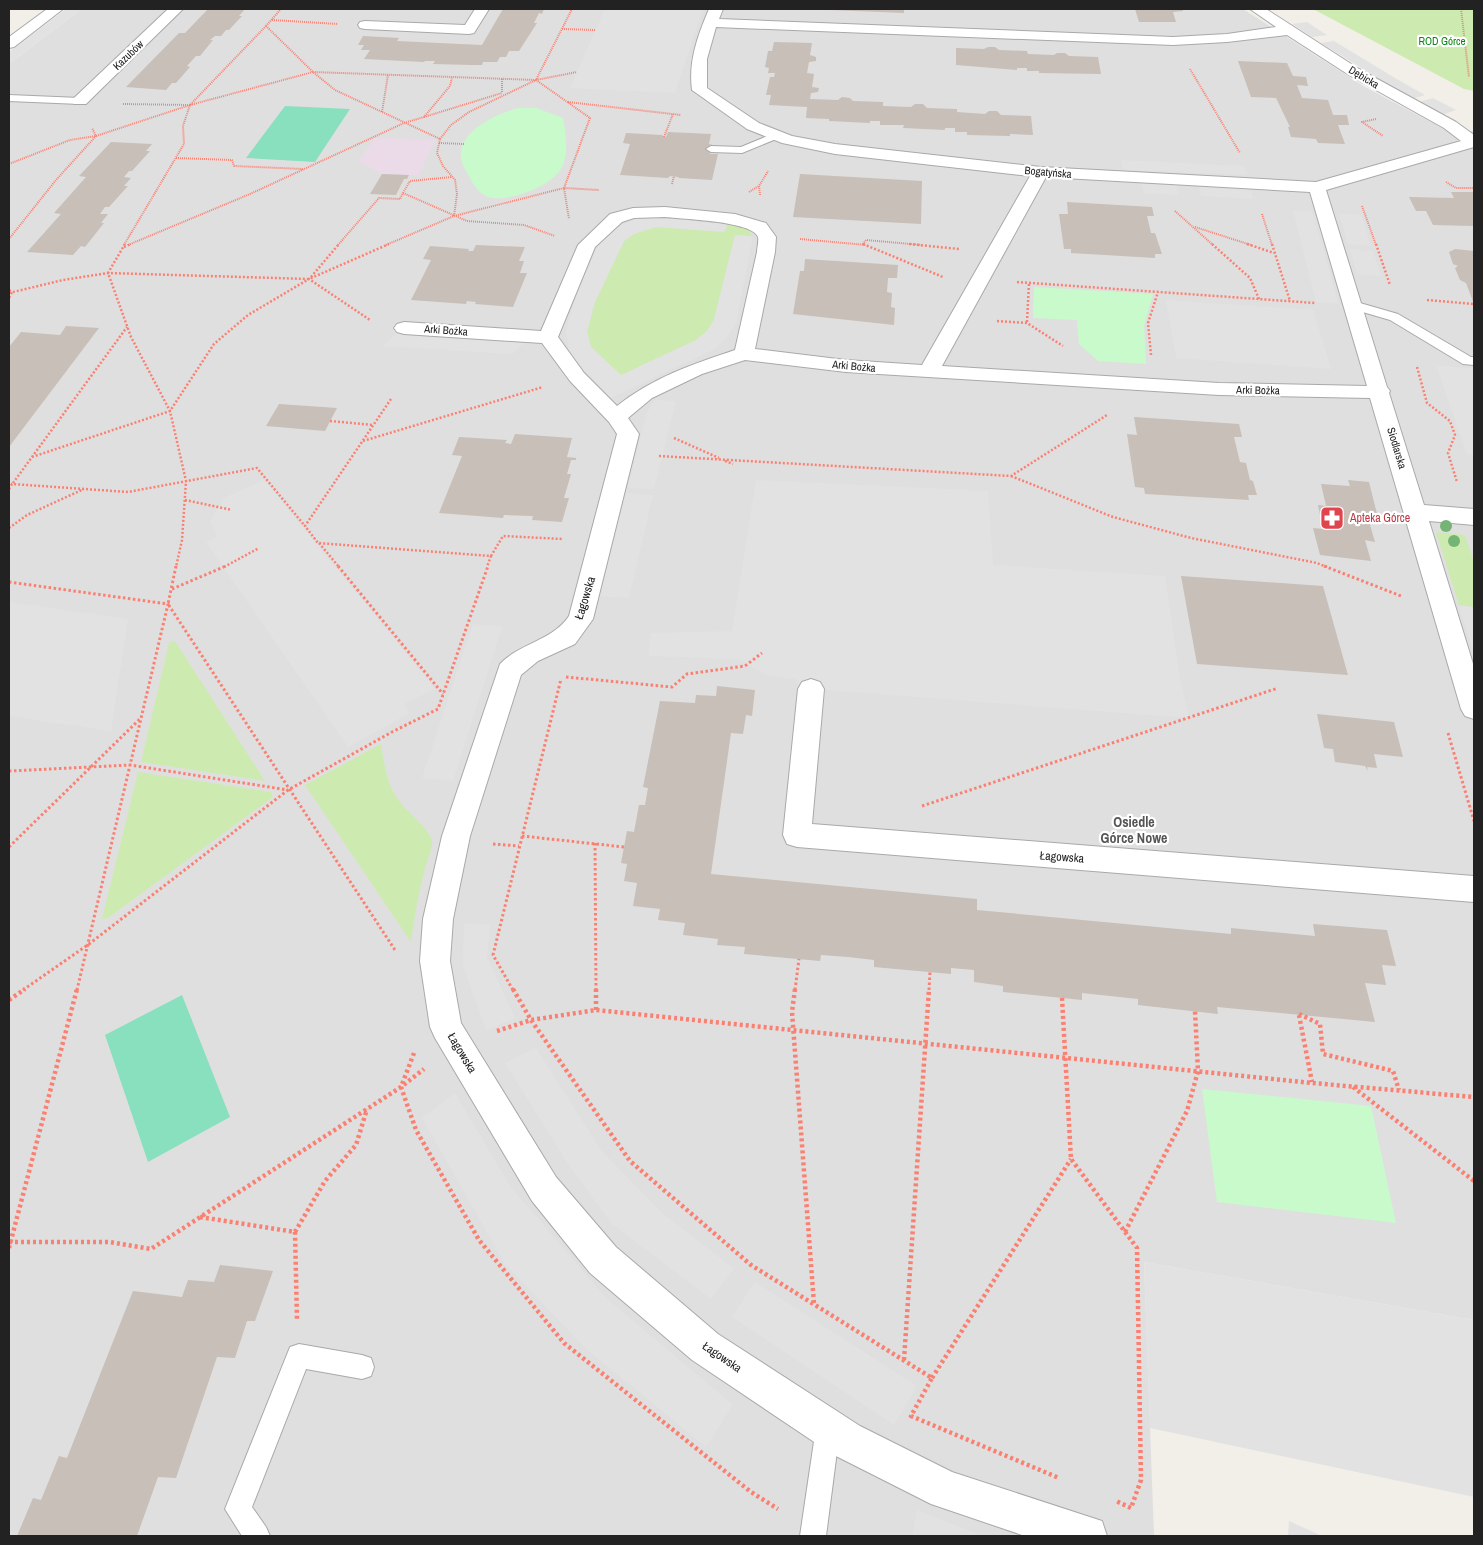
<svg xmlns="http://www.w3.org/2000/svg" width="1483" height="1545" font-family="'Archivo Narrow',sans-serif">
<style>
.residential{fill:#e0dfdf}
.industrial{fill:#ebdbe8}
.grass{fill:#cdebb0}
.park{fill:#c8facc}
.pitch{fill:#88e0be}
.parking{fill:#e2e2e2}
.building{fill:#c7bfb8}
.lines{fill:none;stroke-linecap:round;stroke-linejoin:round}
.lane-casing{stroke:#a9a9a9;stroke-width:2}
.street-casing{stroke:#a9a9a9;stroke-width:2}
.path-far3{stroke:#fa8072;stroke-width:2;stroke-dasharray:1 1;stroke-linecap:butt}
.path-far2{stroke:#fa8072;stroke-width:2.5;stroke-dasharray:2 2;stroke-linecap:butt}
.path-far1{stroke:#fa8072;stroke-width:3;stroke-dasharray:2.5 2.5;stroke-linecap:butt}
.path{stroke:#fa8072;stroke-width:4.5;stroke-dasharray:3 3;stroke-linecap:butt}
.lane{fill:#fff;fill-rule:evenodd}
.street{fill:#fff;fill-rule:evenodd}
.tree{fill:#74b475}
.labels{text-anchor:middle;stroke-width:4.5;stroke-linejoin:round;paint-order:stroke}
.far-park-label{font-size:11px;fill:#0c8416;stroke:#fff}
.far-street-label{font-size:11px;fill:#222;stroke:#fff}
.health-label{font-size:12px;fill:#be3a42;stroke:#fff;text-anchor:start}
.street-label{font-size:12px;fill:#222;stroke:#fff}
.neighbourhood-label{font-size:14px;font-weight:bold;fill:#555;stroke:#fff}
</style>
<rect width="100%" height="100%" fill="#f2efe9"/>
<path class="residential" d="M82 9H1243L1365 87 1446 130 1473 131 1474 125V1320L1144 1262 1154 1536H9V64Z"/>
<path class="industrial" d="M375 138 435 140 419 175H409L382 174 359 161Z"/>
<path class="grass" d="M1313 9H1474V91L1464 89Z
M729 222 747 228 753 236H735L714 320 707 331 696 340 621 376 591 347 587 331 595 302 624 241 634 234 647 228Z
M1436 532 1465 535 1474 562V607L1459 605Z
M175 641 265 781 141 762 169 643Z
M381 744C384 761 386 780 395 795 403 809 429 828 432 840 433 847 429 855 427 862 419 888 415 915 411 942L305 785Z
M138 772 271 792 273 797 108 918 102 919Z"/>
<path class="park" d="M518 108H536L563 118C566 132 569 154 562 167 553 186 508 203 488 197 478 193 472 183 468 174 465 169 461 163 461 157 459 130 497 114 518 108Z
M1034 287 1153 294 1144 326 1146 364 1098 361 1079 344 1077 320 1033 318Z
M1202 1089 1371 1106 1396 1223 1217 1202Z"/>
<path class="pitch" d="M285 106 350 109 315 162 246 158Z
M182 995 230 1117 148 1162 105 1035Z"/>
<path class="parking" d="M66 9H82L9 64V52Z
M605 9H703L675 93 570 88Z
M1307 22 1327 35 1312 37 1292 24Z
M1334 41 1395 78 1425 95 1412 99 1321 43Z
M1433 98 1456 110 1442 115 1419 102Z
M1121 160 1244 166 1247 175 1123 170Z
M1141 183 1177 185 1179 195 1144 193Z
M1198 185 1250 188 1253 199 1201 196Z
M1293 210 1312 211 1339 304 1316 302Z
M1339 213 1361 215 1371 246 1348 244Z
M644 216H655L729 222 724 232 656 227 634 234 624 241 595 302 587 331 591 347 621 375 696 340 707 331 714 320 735 235 753 236 736 324 725 340 713 350 611 398 569 353 566 331 575 299 601 239 616 227Z
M1350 249 1373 251 1381 276 1357 274Z
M1166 300 1313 310 1331 369 1176 358Z
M397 333 524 343 512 354 383 346Z
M1436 365 1474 369V455L1467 454Z
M655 400 676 401 654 489 628 488 647 412Z
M264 480 435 689 404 704 410 713 348 747 206 542 217 537 210 521 224 498Z
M756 480 988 491 993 565 1165 576 1180 679 1189 718 800 688 796 679 768 676 739 659 648 656 651 633 732 631Z
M626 493 653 495 629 598 600 596Z
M9 602 128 619 111 731 9 716Z
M1459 606 1474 607V654Z
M473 624 502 627 453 781 422 778Z
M464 923 490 925 487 957 515 1018 486 1030 463 966Z
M536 1048 601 1150 661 1212 734 1269 711 1299 612 1224 568 1164 505 1063Z
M455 1093 510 1186 606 1298 733 1405 706 1447 584 1347 505 1264 422 1118Z
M1144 1262 1474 1320V1497L1150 1428Z
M755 1282 917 1386 894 1425 732 1317Z
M917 1510 982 1536H912Z
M1289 1521 1322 1536H1288Z"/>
<path class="building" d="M208 9H245L239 16H242L229 30H226L221 36H215L210 40H213L200 56H196L187 66 190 67 176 83H172L166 90 126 87 179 33H185Z
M503 9H544L542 14 539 13 534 23H537L519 51H509L506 57H500L497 62H483L482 65H471L433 64 435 61H425L424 62 364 59 370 50H361L364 45H358L363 36 399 38 397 41 482 45Z
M830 9H904V13L830 10Z
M1135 9H1183V11L1173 12 1176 22H1139Z
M774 42 812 43 810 55 816 57V61L809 62 807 73 814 74 812 87 819 88 818 92 811 93 810 99 838 100 842 97 850 98 853 101 883 102V106L911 107 915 104H923L927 108 957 109V112L985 114 989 111H997L1001 115 1031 116 1033 135 1010 134V136L967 135V132H955V128H945V130L903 128 904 125H880V121H870V123L829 121V119L806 118 807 107 769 105 771 95H766L770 77H774L775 73H768L769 68 765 67 768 51H772Z
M988 47H995L999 50 1027 51 1028 54 1054 55 1057 53H1065L1069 56 1098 57 1101 74 1039 73V71H1027V68H1017V70L956 65V48L984 49Z
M1238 61 1287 63 1293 76 1306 77 1308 86 1297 85 1302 98 1328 100 1333 115H1347L1349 125H1338L1345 144 1318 143 1316 139 1291 137 1288 127H1290L1276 98 1251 97Z
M668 132 711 134 709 144 713 145 710 154H718L712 180 679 178 678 177 670 176 668 178 620 175 630 144 623 143 626 133 662 135 664 137H666Z
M111 142 152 144 146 151H150L132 171H129L124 177 131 178 124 186H128L109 207H105L100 214H108L101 223H104L85 247 81 246 73 255 27 252 61 214 54 213 86 177 79 176Z
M382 174 409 175 407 179H404L396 195 370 194Z
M800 174 922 181 921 224 793 217Z
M1451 192H1474V226L1433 225 1426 211H1416L1409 197 1454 198Z
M1067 202 1152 207 1154 216H1147L1151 233H1155L1162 254H1155V258L1071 253V249H1064L1059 214H1068Z
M476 245 525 247 519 261H524L520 273H527L513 307 475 304 476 302 467 301 466 304 411 300 431 260 423 259 430 246 469 249 468 251H473Z
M1455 249 1474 251V304L1466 283 1460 280 1455 268 1458 266 1453 264 1449 252Z
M805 259 898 265 897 278H888L887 292 892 293 891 307 895 308 894 325 793 314 800 271H804Z
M66 326 99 328 9 447V347L21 332 60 335Z
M279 404 337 408 325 431 266 426Z
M1134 417 1239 424 1242 437H1234L1240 462 1246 463 1250 480 1253 481 1257 495H1248L1249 500 1145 494 1144 488 1135 487 1127 434 1137 435Z
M515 434 572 438 567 457 576 458V460H571L567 474H571L564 498H569L562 522 532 520 533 516 504 515 503 518 439 513 462 456 452 455 459 437 507 440 505 443 511 444Z
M1348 480 1369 482 1378 518H1368L1375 542 1365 540 1371 561 1320 555 1313 528 1323 529 1318 505 1326 506 1321 484 1350 486Z
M1181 576 1323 586 1348 675 1197 664Z
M717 686 755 690 752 716 746 715 743 734 731 733 711 874 977 899V910L1231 934V928L1315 936 1313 924 1387 930 1396 966 1382 965 1386 985 1365 983 1375 1022 1217 1007 1218 1014 1138 1005V999L1082 993V1000L1003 992V986L974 982V970L951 968V974L874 967V960L848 957 821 955 820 961 744 954 745 947 717 945 718 939 683 935 685 923 658 920 660 909 633 906 637 883 624 881 627 864 621 863 627 831 634 832 639 805H645L648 788 643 787 660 701 695 703 696 695 716 696Z
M1317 714 1394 722 1403 757 1374 754 1377 768 1367 767 1368 771 1365 766 1335 762 1333 749 1324 748Z
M220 1265 273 1271 255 1321H247L235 1358 217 1357 176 1478 158 1477 137 1536H17L33 1498 41 1500 59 1456 67 1458 133 1291 182 1297 188 1280 214 1282Z"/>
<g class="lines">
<g class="lane-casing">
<path id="lane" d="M9 95 80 98 85 101 80 104 9 101Z
M777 132 781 133 782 135 781 137 742 153 711 152 706 149 711 146 741 147Z
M1353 301 1398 314 1471 357H1474V365L1463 364 1390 320 1349 308 1347 305Z
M299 1344 362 1355 371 1358 374 1367 371 1376 362 1379 306 1369 252 1507 266 1527 270 1536H242L225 1509 290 1347Z
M828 1416 837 1419 840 1428 826 1536H800L816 1428 819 1419Z"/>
</g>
<g class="street-casing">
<path id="street" d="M47 9H63L14 47 9 48V37Z
M168 9H183L86 104H74L72 101 74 98Z
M475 9H489L474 33 469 34 365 29 360 28 358 25 360 22 365 21 465 25Z
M709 9H723L719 19 1173 37 1227 34 1276 27 1250 9H1266L1359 69 1456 122 1474 135V147L1326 190 1387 387 1390 391 1389 393 1424 505 1474 509V525L1429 521 1474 667V719L1465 716 1461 709 1370 398 1219 395 846 372 745 360 702 374 652 398 628 418 639 434 593 619 575 644 538 661 521 675 470 836 453 919 450 961 461 1023 556 1177 616 1247 718 1334 860 1426 952 1472 1102 1521 1107 1536H1025L931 1504 832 1454 692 1360 590 1273 532 1201 435 1038 430 1027 420 961 423 919 442 836 500 664C520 643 552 641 569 616L617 434 609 422 570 381 542 343 404 334 397 332 394 328 397 324 404 322 541 331 578 245 610 214 633 208 665 207 735 214 766 223 776 237 775 252 755 349 846 360 922 365 1030 176 835 154 782 143 747 129 692 90C688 61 698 35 709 9ZM716 27 1173 45 1227 42 1287 35 1349 75 1444 128 1461 141 1316 182 1041 167 835 144 792 136 759 123 707 88V59ZM1046 177 1310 192 1367 386 1219 383 942 366ZM665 217C681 219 753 221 758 237 759 241 757 248 757 252L735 350C693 364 652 378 617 406L584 373 558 337 595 247 622 222 634 218Z
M811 679 820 682 824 689 812 824 1474 876V902L797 847 787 844 783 835 798 689 802 682Z"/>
</g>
<path class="path-far3" d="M1461 9 1469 77
M272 20 338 24
M266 26 281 9
M266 26 313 72 190 105Z
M562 29 595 30
M1190 69 1240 153
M502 79V93
M536 80 590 118 564 188 569 219
M568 102 681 115
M123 104 190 105
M382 112 388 75
M424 117 502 93
M1376 119 1362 122 1383 136
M664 137 673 114
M440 139 451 125 469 112 536 80 577 72
M439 143 464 144
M176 158 232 160 234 166 303 169
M9 164 70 140 96 136 190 105
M1446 182 1456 188H1474
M672 184 674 176
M749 192 759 186
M403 193 410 181 452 177
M760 195 759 186 768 171
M1362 206 1376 245
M1175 211 1213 245
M1262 214 1272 245
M454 216 457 194 455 180 443 166 437 153 440 139 335 90 313 72 536 80 572 9
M1195 227 1251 245
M9 239 56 180 96 136 92 128
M800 239 866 245
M863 244 866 240 922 245
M124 245 184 144 183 126 190 105
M128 245 250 194 404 123 424 117 450 86 452 78
M338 245 379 198 400 199 403 193 467 221 524 225 555 236
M386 245 454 216 564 188 599 190"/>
<path class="path-far2" d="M125 244 108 273 131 337 170 411 186 481 182 540 176 567
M863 244 943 277
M909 244 959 249
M1212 244 1250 278 1259 299
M1247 244 1274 253
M1272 244 1290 301
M1376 244 1390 285
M124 247 131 244
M311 277 339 244
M1017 282 1315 303
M9 290 12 292 9 298
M9 293 63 280 108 273 309 279 389 244
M1427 300 1474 304
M997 321 1027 323 1063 346
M1027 322 1029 283
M1151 355 1148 323 1158 292
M1417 367 1427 403 1450 421 1455 435 1448 453 1457 482
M391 399 305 526 318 543 491 556 487 567
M330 421 373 425
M674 438 719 458
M363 441 543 387
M659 456 1011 476 1107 415
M32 457 170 411 214 344 248 315 309 279 370 320
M725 461 733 464
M1011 476 1113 517 1191 538 1317 563 1327 567
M13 483 127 327
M9 489 12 484 128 492 257 468 305 526
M185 500 232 510
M9 528 27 515 84 489
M319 543 339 567
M491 556 503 536 563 539
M224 567 259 548"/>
<path class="path-far1" d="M176 566 168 604 395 950
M338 566 443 694
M1324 566 1401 596
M9 582 168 604 77 990
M172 589 226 566
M566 677 672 687 687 674 745 666 762 653
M1448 733 1474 821
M9 771 130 765 288 790
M922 806 1278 688
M522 836 624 847
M595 843 596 990
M493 844 519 846
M9 847 141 718
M23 990 89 944 288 790 392 732 438 709 488 566
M513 990 493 955 561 679
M795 990 799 959
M929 990 930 972"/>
<path class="path" d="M513 989 531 1020 630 1161 751 1265 932 1378 911 1416 1059 1478
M596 989V1010
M795 989 792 1012 814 1304
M1062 998 1071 1159 1137 1248 1141 1480 1131 1508 1116 1501
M9 1000 25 989
M1299 1014 1320 1024 1323 1054 1393 1071 1399 1090
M1299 1015 1312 1082
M497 1031 531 1020 596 1010 1312 1083 1474 1097
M414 1053 401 1087 416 1130 479 1240 564 1343 751 1492 778 1509
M1353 1087 1474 1181
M200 1217 295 1232 297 1320
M295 1232 325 1181 356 1145 367 1109
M1125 1232 1187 1111 1198 1071 1195 1011
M9 1242H110L151 1249 401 1087 424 1069
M9 1248 77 989
M904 1360 929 989
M932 1378 1071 1159"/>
<use href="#lane" class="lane"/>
<use href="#street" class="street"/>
</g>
<g class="tree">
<circle cx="1446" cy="526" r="6"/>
<circle cx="1454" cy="541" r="6"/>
</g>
<defs>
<g id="pharmacy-square" transform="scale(1.25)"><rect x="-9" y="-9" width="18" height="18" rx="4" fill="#e0444e" stroke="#fff"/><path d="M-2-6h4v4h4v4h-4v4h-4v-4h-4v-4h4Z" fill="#fff"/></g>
</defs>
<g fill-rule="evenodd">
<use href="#pharmacy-square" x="1332" y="518"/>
</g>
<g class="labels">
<g class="far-park-label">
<text x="1442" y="45">ROD Górce</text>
</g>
<g class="far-street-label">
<text transform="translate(128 55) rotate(-44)" y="4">Kazubów</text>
<text transform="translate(1364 77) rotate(31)" y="4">Dębicka</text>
<text transform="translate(1048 172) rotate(5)" y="4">Bogatyńska</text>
<text transform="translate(446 330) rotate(4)" y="4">Arki Bożka</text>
<text transform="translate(854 366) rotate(5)" y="4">Arki Bożka</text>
<text transform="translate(1258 390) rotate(1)" y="4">Arki Bożka</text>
<text transform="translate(1397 448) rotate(73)" y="4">Siodlarska</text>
</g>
<g class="health-label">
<text x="1350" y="522">Apteka Górce</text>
</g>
<g class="street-label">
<text transform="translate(585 598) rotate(-73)" y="4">Łagowska</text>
<text transform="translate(1062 857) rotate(4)" y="4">Łagowska</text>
<text transform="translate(462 1053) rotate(59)" y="4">Łagowska</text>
<text transform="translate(722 1357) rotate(34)" y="4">Łagowska</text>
</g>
<g class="neighbourhood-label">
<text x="1134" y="827">Osiedle<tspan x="1134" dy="16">Górce Nowe</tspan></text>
</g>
</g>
<rect width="1483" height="1545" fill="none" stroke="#222222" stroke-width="20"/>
</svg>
